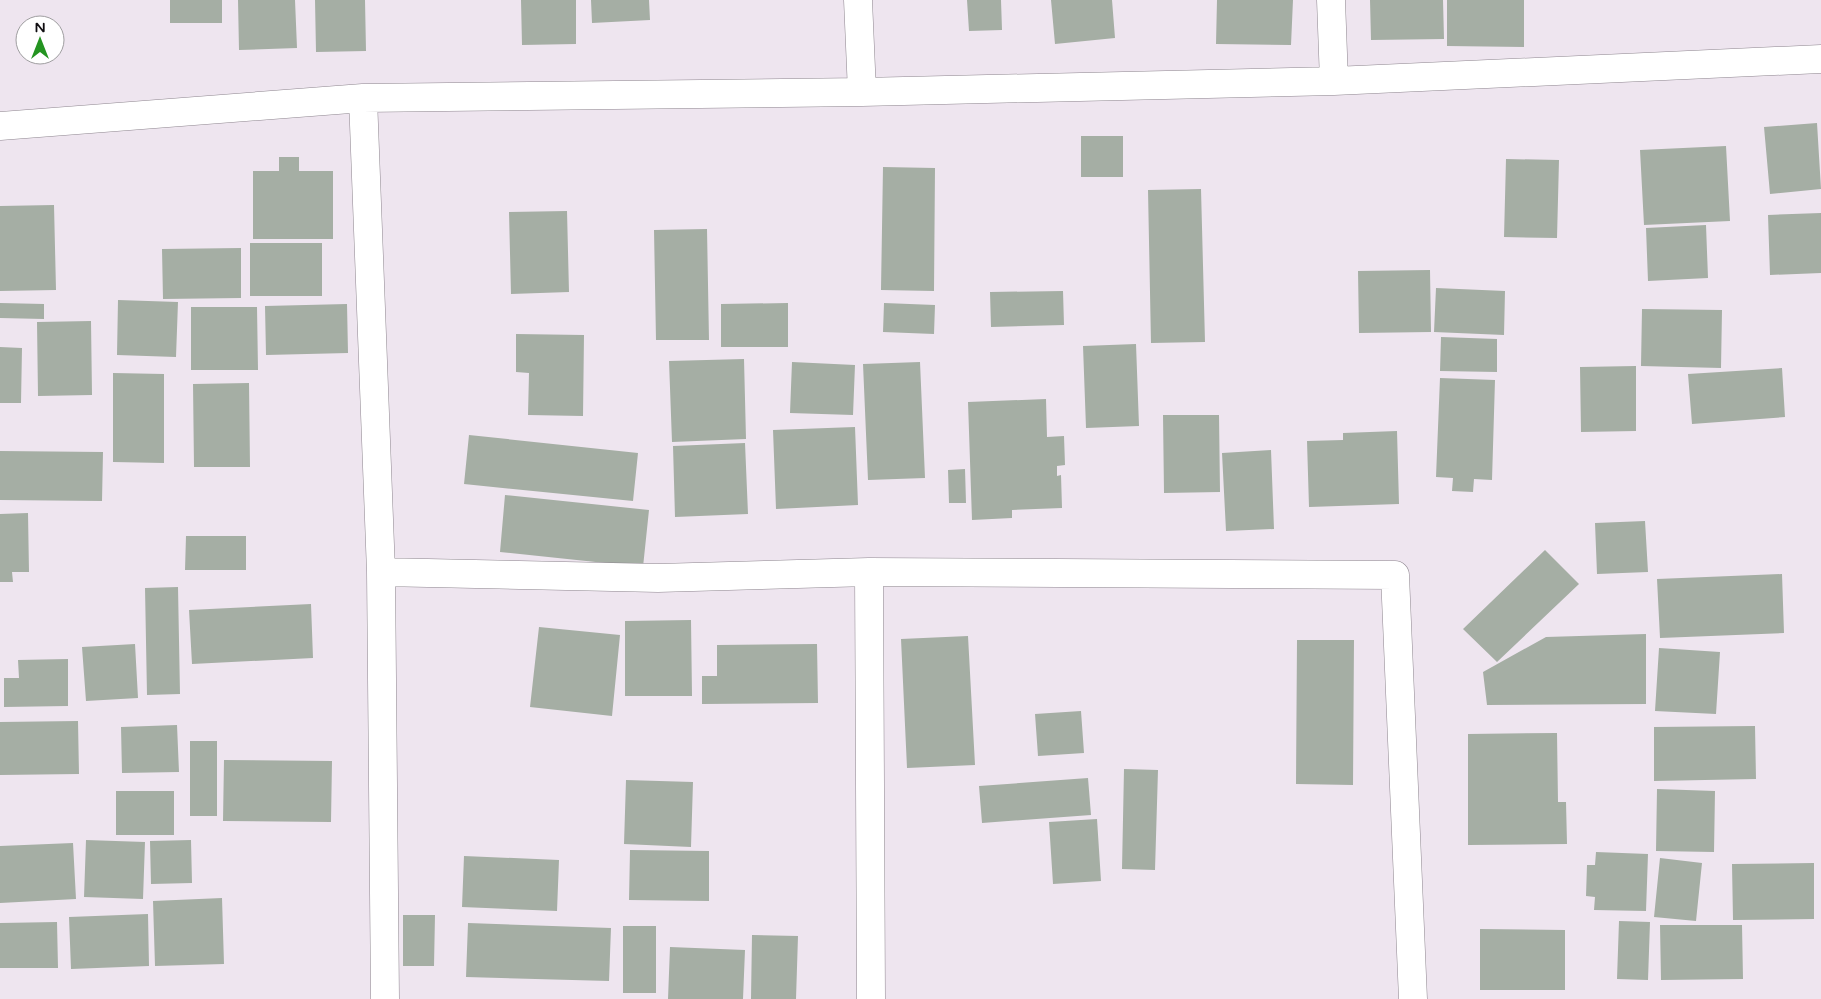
<svg xmlns="http://www.w3.org/2000/svg" width="1821" height="999" font-family="'Varela Round',sans-serif">
<style>
.building{fill:#a5aea4}
.lines{fill:none;stroke-linecap:round;stroke-linejoin:round}
.minor-casing{stroke:#8e868f;stroke-width:29}
.minor{stroke:#fff;stroke-width:28}
</style>
<rect width="100%" height="100%" fill="#eee5ef"/>
<path class="building" d="M170 0H222V23H170Z
M238 0H295L297 48 239 50Z
M315 0H365L366 51 316 52Z
M521 0H576V44L522 45Z
M591 0H649L650 20 592 23Z
M967 0H1001L1002 30 969 31Z
M1051 0H1112L1115 38 1055 44Z
M1217 0H1293L1291 45 1216 44Z
M1370 0H1443L1444 39 1371 40Z
M1447 0H1524V47L1447 46Z
M1817 123 1821 189 1770 194 1764 127Z
M1081 136H1123V177H1081Z
M1726 146 1730 221 1644 225 1640 150Z
M279 157H299V171H333V239H253V171H279Z
M1506 159 1559 160 1557 238 1504 237Z
M883 167 935 168 934 291 881 290Z
M1201 189 1205 342 1151 343 1148 190Z
M54 205 56 290 0 291V206Z
M567 211 569 292 511 294 509 212Z
M1821 213V273L1770 275 1768 215Z
M1706 225 1708 278 1648 281 1646 228Z
M707 229 709 340H656L654 230Z
M250 243H322V296H250Z
M241 248V298L163 299 162 249Z
M1430 270 1431 332 1359 333 1358 271Z
M1436 288 1505 291 1504 335 1434 332Z
M1063 291 1064 325 991 327 990 292Z
M118 300 178 302 176 357 117 355Z
M0 303 44 304V319L0 318Z
M788 303V347H721V304Z
M884 303 935 305 934 334 883 332Z
M347 304 348 353 266 355 265 306Z
M191 307H257L258 370H191Z
M1642 309 1722 310 1721 368 1641 366Z
M91 321 92 395 38 396 37 322Z
M516 334 584 335 583 416 528 415 529 373 516 372Z
M1441 337 1497 339V372L1440 371Z
M1136 344 1139 426 1086 428 1083 346Z
M0 347 22 348 21 403H0Z
M744 359 746 439 672 442 669 361Z
M792 362 855 365 853 415 790 413Z
M920 362 925 478 868 480 863 364Z
M1636 366V431L1581 432 1580 367Z
M1782 368 1785 417 1692 424 1688 374Z
M113 373 164 374V463L113 462Z
M1440 378 1495 380 1492 480 1474 479 1473 492 1452 491 1453 478 1436 477Z
M249 383 250 467H194L193 384Z
M1046 399 1047 437 1064 436 1065 465 1057 466V476L1061 475 1062 508 1012 510V518L972 520 968 402Z
M1163 415H1219L1220 492 1164 493Z
M855 427 858 505 776 509 773 430Z
M1397 431 1399 504 1309 507 1307 441 1343 440V433Z
M469 435 638 453 633 501 464 484Z
M745 443 748 514 675 517 673 446Z
M1271 450 1274 529 1226 531 1222 453Z
M0 451 103 452 102 501 0 500Z
M965 469 966 503H949L948 470Z
M505 495 649 510 643 567 500 552Z
M28 513 29 572H12L13 582H0V514Z
M1645 521 1648 572 1597 574 1595 523Z
M186 536H246V570H185Z
M1545 550 1579 584 1497 662 1463 629Z
M1782 574 1784 633 1660 638 1657 579Z
M178 587 180 694 147 695 145 588Z
M311 604 313 658 192 664 189 610Z
M691 620 692 696H625V621Z
M539 627 620 635 612 716 530 707Z
M1646 634V704L1487 705 1483 672 1546 637Z
M968 636 975 765 907 768 901 639Z
M1297 640H1354L1353 785 1296 784Z
M135 644 138 698 86 701 82 647Z
M817 644 818 703 702 704V676H717V645Z
M1659 648 1720 652 1716 714 1655 711Z
M68 659V706L4 707V678H19L18 660Z
M1081 711 1084 753 1038 756 1035 714Z
M78 721 79 774 0 775V722Z
M177 725 179 772 122 773 121 727Z
M1755 726 1756 779 1654 781V727Z
M1557 733 1558 802H1566L1567 844 1468 845V734Z
M190 741H217V816H190Z
M224 760 332 761 331 822 223 821Z
M1124 769 1158 770 1155 870 1122 869Z
M1088 778 1091 815 982 823 979 786Z
M626 780 693 782 691 847 624 844Z
M1657 789 1715 791 1714 852 1656 851Z
M116 791H174V835H116Z
M1097 819 1101 881 1053 884 1049 822Z
M86 840 145 842 143 899 84 897Z
M191 840 192 883 151 884 150 841Z
M73 843 76 899 0 903V846Z
M630 850 709 851V901L629 900Z
M1596 852 1648 854 1646 911 1594 910 1595 897 1586 896 1587 865H1595Z
M464 856 559 860 557 911 462 907Z
M1660 858 1702 863 1696 921 1654 917Z
M1814 863V919L1733 920 1732 864Z
M222 898 224 964 155 966 153 901Z
M148 914 149 966 71 969 69 917Z
M403 915H435L434 966H403Z
M1619 921 1650 922 1648 980 1617 979Z
M57 922 58 968H0V923Z
M468 923 611 928 609 981 466 977Z
M1660 925H1742L1743 979 1661 980Z
M623 926H656V993H623Z
M1480 929 1565 930V990H1480Z
M752 935 798 936 796 999H751Z
M670 947 745 950 743 999H668Z"/>
<g class="lines">
<g class="minor-casing">
<path id="minor" d="M858 0 862 92
M1331 0 1334 81
M363 98 381 572 385 999
M0 126 363 98 862 92 1334 81 1821 59
M381 572 658 578 869 572 1395 575 1413 999
M869 572 871 999"/>
</g>
<use href="#minor" class="minor"/>
</g>
<g transform="translate(40 40)"><circle r="24" fill="#ffffff" stroke="#9f9ea0"/>
<path d="M0-4L9 19L0 12L-9 19Z" fill="#249421"/>
<text y="-8" font-size="14" font-weight="bold" text-anchor="middle" fill="#100d11">N</text>
</g>
</svg>
